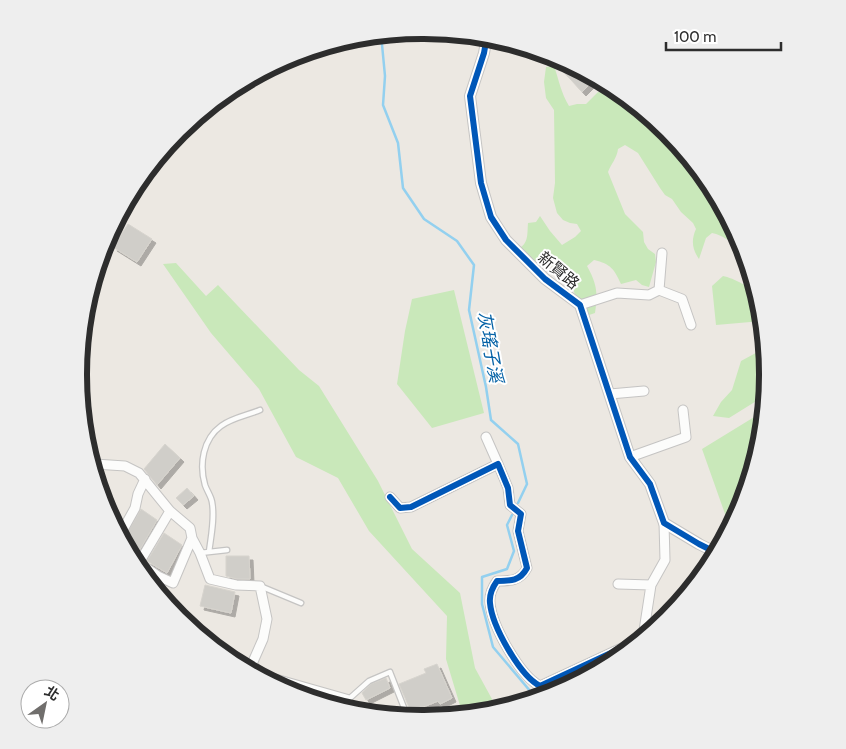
<svg xmlns="http://www.w3.org/2000/svg" width="846" height="749" font-family="Cabin,'Noto Sans TC',sans-serif">
<style>
.green{fill:#c9e8ba}
.lines{fill:none;stroke-linecap:round;stroke-linejoin:round}
.stream{stroke:#93d0ef;stroke-width:2.5}
.building{fill:#d0cec9;stroke:#d7d4ce;filter:url(#shadow)}
.service-casing{stroke:#c5c4c3;stroke-width:7}
.minor-casing{stroke:#c5c4c3;stroke-width:11}
.tertiary-casing{stroke:#c5c4c3;stroke-width:12}
.service{stroke:#fcfcfb;stroke-width:4.5}
.minor{stroke:#fcfcfb;stroke-width:9}
.tertiary{stroke:#fcfcfb;stroke-width:10}
.cycleway-casing{stroke:#fff;stroke-width:9}
.cycleway{stroke:#0057b8;stroke-width:6}
.labels{text-anchor:middle;stroke-width:4;stroke-linejoin:round;paint-order:stroke}
.street-label{font-size:16px;fill:#2d2d2d;stroke:#fff}
.water-label{font-size:18px;font-style:italic;fill:#0663a7;stroke:#fff}
.rim{fill:none;stroke:#2d2d2d;stroke-width:6}
</style>
<defs>
<filter id="shadow"><feDropShadow dx="4" dy="4" stdDeviation="0" flood-color="#0004"/></filter>
</defs>
<rect width="100%" height="100%" fill="#ece8e2"/>
<path class="green" d="M554 66C559 80 561 93 569 106L577 104H586L598 92 606 93 611 86 667 131 710 183 742 244C728 243 724 235 712 233L706 238 699 259C692 249 691 240 696 229L693 223 681 212 672 199 665 195 660 188 638 153 625 145 618 149C617 158 611 164 608 172L625 214 643 232 644 242 648 249 655 254 656 262 649 287 642 285 636 280 621 284C614 269 611 264 594 260L587 266C597 284 598 293 595 313L586 316 575 295 571 281 567 275 555 267 530 259 517 250C529 243 527 236 528 223L536 222 540 216 550 231 562 245 575 237 581 231 577 224 570 223 563 220 557 213 553 198 555 183 554 110 546 98 544 82 546 67Z
M176 263 206 296 218 285 299 370 319 386 378 481 412 549 460 593 475 668 498 710 466 715 461 709 446 659 447 616 369 531 338 478 296 457 259 389 211 333 163 264Z
M723 276C733 278 754 288 758 297 761 305 761 313 762 321L716 325 712 286Z
M454 290 484 413 432 428 397 384 405 331 412 299Z
M765 348 767 375 766 395 729 418 713 416 721 402 732 390 741 361Z
M764 411 761 442 741 507 730 528 702 449Z"/>
<g class="lines">
<path class="stream" d="M381 34 385 76 383 105 398 143 403 188 424 219 457 241 474 265 469 310 486 387 491 420 518 444 527 484 518 503
M512 515 507 525 514 551 507 569 482 577V604L493 647 536 698"/>
</g>
<path class="building" d="M566 62 569 64 596 78 582 92 560 68Z
M128 224 152 239 137 262 113 247Z
M165 444 180 458 157 485 144 469Z
M187 488 194 496 183 505 176 498Z
M141 509 157 520 135 558 131 556 123 540Z
M164 533 182 545 167 573 147 561Z
M226 556H249L250 579H237L226 576Z
M205 585 235 592 231 613 200 606Z
M437 664 452 698 440 704 438 701 411 712 399 684 426 673 424 669Z
M386 678 390 688 366 700 362 693 371 684Z"/>
<g class="lines">
<g class="service-casing">
<path id="service" d="M108 237 109 238
M209 552C211 536 215 518 212 502 211 496 207 491 205 485 199 464 203 439 221 426 231 418 248 415 260 410
M200 553 227 550
M260 586 301 603
M262 673 350 698 369 681 390 672 408 718"/>
</g>
<g class="minor-casing">
<path id="minor" d="M659 290 662 253
M580 305 617 293 649 295 659 290 682 299 691 325
M610 394 644 391
M486 437 498 464
M630 457 686 437 683 410
M91 462 95 464 125 466 139 473 170 511 190 528 192 538 200 553 210 579 236 585 260 586 267 619 263 639 252 664 265 679
M390 497 400 508 411 507 498 464 508 488 510 505 521 514 518 531 527 568C520 581 511 581 497 581 492 588 489 594 490 603 492 626 520 676 540 686L641 639
M120 535 135 508 138 494 145 479
M158 576 173 583 192 538
M618 584 651 585
M154 587 158 576 139 563 170 511
M643 637 651 585 665 560 664 523"/>
</g>
<g class="tertiary-casing">
<path id="tertiary" d="M487 36 484 53 470 96 481 183 491 217 506 240 545 279 580 305 630 457 650 484 664 523 699 544 717 553"/>
</g>
<use href="#service" class="service"/>
<use href="#minor" class="minor"/>
<use href="#tertiary" class="tertiary"/>
<g class="cycleway-casing">
<path id="cycleway" d="M487 36 484 53 470 96 481 183 491 217 506 240 545 279 580 305 630 457 650 484 664 523 699 544 717 553
M390 497 400 508 411 507 498 464 508 488 510 505 521 514 518 531 527 568C520 581 511 581 497 581 492 588 489 594 490 603 492 626 520 676 540 686L641 639"/>
</g>
<use href="#cycleway" class="cycleway"/>
</g>
<g class="labels">
<g class="street-label">
<text transform="translate(559 270) rotate(40)" y="6">新賢路</text>
</g>
<g class="water-label">
<text transform="translate(490 347) rotate(80)" y="6">灰瑤子溪</text>
</g>
</g>
<path d="M0 0H846V749H0ZM422 39H424A335 335 0 0 1 759 374V375A335 335 0 0 1 424 710H422A335 335 0 0 1 87 375V374A335 335 0 0 1 422 39Z" fill="#eee" fill-rule="evenodd"/>
<path class="rim" d="M422 39H424A335 335 0 0 1 759 374V375A335 335 0 0 1 424 710H422A335 335 0 0 1 87 375V374A335 335 0 0 1 422 39Z"/>
<g transform="translate(45 704) rotate(33)"><circle r="24" fill="#ffffff" stroke="#ababab"/>
<path d="M0-4L9 19L0 12L-9 19Z" fill="#706e6c"/>
<text y="-8" font-size="14" font-weight="bold" text-anchor="middle" fill="#2d2d2d">北</text>
</g>
<path d="M666 42v8h115v-8" fill="none" stroke="#2d2d2d" stroke-width="2.5"/>
<text x="674" y="42" font-size="15" fill="#2d2d2d" stroke="#ffffff" stroke-width="4" paint-order="stroke">100 m</text>
</svg>
